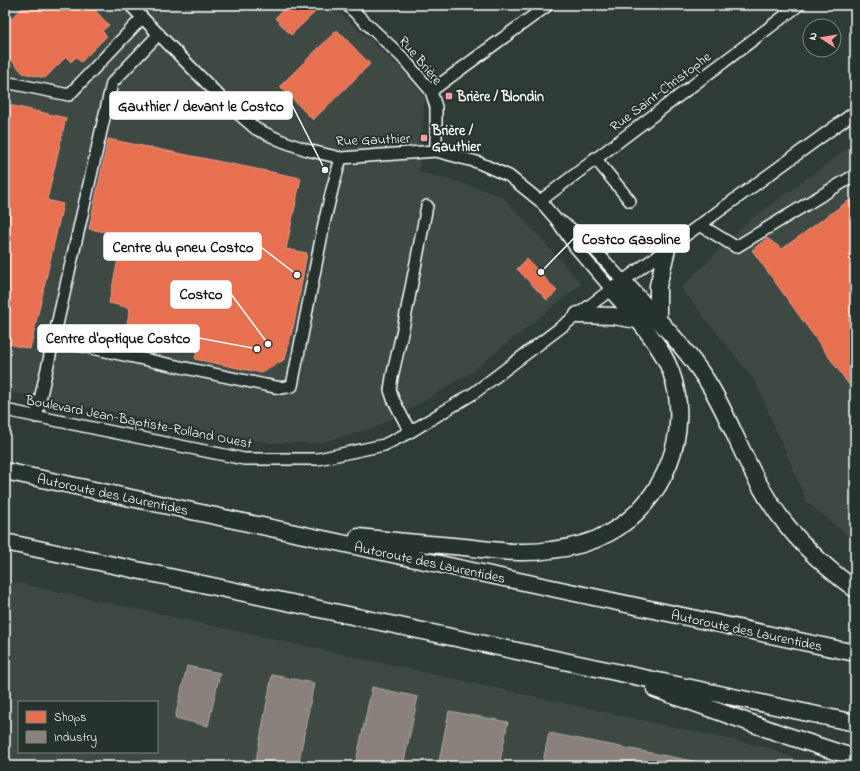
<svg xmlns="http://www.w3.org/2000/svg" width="860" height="771" font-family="'Indie Flower',sans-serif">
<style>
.built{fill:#3c4842;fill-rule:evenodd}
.shops{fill:#e76f51;stroke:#ee9a85}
.industry{fill:#8a817c;stroke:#ada7a3}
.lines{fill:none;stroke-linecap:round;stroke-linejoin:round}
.minor-casing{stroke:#fff;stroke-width:14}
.highway-casing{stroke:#fff;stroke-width:19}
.minor{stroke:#26332d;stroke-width:11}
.highway{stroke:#26332d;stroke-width:16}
.poi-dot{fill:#ff9aa2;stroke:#26332d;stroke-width:1.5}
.labels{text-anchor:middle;stroke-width:4;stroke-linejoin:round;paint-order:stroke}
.street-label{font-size:14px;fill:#fff;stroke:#26332d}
.poi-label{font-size:14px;font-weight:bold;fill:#fff;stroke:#26332d;text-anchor:start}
.leader{fill:none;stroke:#fff;stroke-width:1.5}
.callout-dot{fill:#fff;stroke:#26332d;stroke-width:1.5}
.callout{fill:#fff;stroke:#fff;stroke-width:1.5}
.callout-label{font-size:15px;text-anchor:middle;font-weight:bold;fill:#111}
</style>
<rect width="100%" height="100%" fill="#2f3b35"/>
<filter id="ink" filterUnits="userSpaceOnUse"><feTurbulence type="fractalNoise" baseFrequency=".025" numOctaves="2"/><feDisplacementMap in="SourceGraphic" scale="8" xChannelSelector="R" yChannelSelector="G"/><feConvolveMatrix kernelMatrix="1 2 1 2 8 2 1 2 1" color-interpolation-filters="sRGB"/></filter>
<g filter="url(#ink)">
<path class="built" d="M5 5H331L400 67 425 96 419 172 452 180 502 196 582 284 470 373 419 404 375 428 319 443H269L5 391Z
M855 143V542L807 502 755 381 681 288 746 223Z
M5 580 765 747 815 766H5ZM19 702H157V752H19Z"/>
<path class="shops" d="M26 5H90L109 25 102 31 107 36 81 62 76 57 71 62 66 57 45 78 23 73 5 53V24Z
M288 5H310L316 11 291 35 275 18Z
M337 30 370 64 313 120 280 86Z
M5 104 66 118 47 200 63 204 30 349 5 343Z
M108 139 301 178 286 249 307 253 295 319 285 359 262 373 195 359 199 343 126 328 130 308 109 303 123 235 89 229Z
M855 196V393L752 250 767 238 782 249Z
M527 259 557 291 547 300 517 269Z"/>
<path class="industry" d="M187 666 220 673 208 726 175 718Z
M272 675 314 683 298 766H255Z
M372 687 418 697 403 766H355Z
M449 711 508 722 499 766H438Z
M549 733 698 762 697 766H542Z"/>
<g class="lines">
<g class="minor-casing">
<path id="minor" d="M130 5 226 103 256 129 282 141 307 150 341 158 436 151 477 162 509 176 540 201 555 218 575 247 611 289
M347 5 402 57 431 91 436 107V151
M5 82 69 95 142 18
M431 91 548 5
M595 158 630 201
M540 201 799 5
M560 221 584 238 623 281
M700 225 736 247 855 175
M54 340 265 385 281 388 292 386 325 219 333 186 341 158
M5 410 244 459H318L384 445 410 432 474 393 605 294 855 112
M36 417 112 83 159 34
M410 432 393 399 390 390 392 377 403 329 427 206"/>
</g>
<g class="highway-casing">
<path id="highway" d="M623 281C652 314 683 344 707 381 728 414 740 451 759 484 782 526 816 561 855 589
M578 315 613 316 637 320
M658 319V286L667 249
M5 471 855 653
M358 537C393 541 428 544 464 547 492 550 522 555 551 550 571 548 591 543 609 533 664 503 693 432 671 372 660 342 632 313 611 289
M5 542 855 723
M655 689 779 733 855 758"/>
</g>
<use href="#minor" class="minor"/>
<use href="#highway" class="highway"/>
</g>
</g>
<g class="poi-dot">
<rect x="445" y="92" width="8" height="8" rx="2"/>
<rect x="420" y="134" width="8" height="8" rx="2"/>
</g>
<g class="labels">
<g class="street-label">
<text transform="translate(421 60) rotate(50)" y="5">Rue Brière</text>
<text transform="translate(660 91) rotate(-37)" y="5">Rue Saint-Christophe</text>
<text transform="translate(373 139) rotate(-2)" y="5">Rue Gauthier</text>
<text transform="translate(139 421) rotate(11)" y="5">Boulevard Jean-Baptiste-Rolland Ouest</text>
<text transform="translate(113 494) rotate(12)" y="5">Autoroute des Laurentides</text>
<text transform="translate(430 562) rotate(12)" y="5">Autoroute des Laurentides</text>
<text transform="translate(747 630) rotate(12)" y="5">Autoroute des Laurentides</text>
</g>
<g class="poi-label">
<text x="457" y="101">Brière / Blondin</text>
<text x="432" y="135">Brière /<tspan x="432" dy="16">Gauthier</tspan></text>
</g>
</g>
<path class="leader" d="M325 170L292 105M541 272L574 238M297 275L261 247M268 344L231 294M257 349L199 338"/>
<g class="callout-dot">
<circle cx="325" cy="170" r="4"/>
<circle cx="541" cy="272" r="4"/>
<circle cx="297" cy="275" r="4"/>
<circle cx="268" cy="344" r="4"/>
<circle cx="257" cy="349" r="4"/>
</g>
<g class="callout">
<rect x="110" y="92" width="182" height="27" rx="4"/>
<rect x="574" y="225" width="115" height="27" rx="4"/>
<rect x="104" y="233" width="157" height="27" rx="4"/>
<rect x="171" y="281" width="60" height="27" rx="4"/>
<rect x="38" y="325" width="161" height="27" rx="4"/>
</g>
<g class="callout-label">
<text x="201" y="111">Gauthier / devant le Costco</text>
<text x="631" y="244">Costco Gasoline</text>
<text x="183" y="252">Centre du pneu Costco</text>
<text x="201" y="299">Costco</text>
<text x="118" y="343">Centre d'optique Costco</text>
</g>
<rect width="860" height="771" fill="none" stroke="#26332d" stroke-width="20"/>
<rect x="10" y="10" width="840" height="751" fill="none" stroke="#fff" stroke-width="1.5" filter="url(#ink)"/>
<rect x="18" y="701" width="140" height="52" fill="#26332d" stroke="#7d8581"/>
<rect x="26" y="711" width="20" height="12" fill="#e76f51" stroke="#7d8581"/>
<text x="54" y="721" font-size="12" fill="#ffffff">Shops</text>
<rect x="26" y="731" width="20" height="12" fill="#8a817c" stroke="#7d8581"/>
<text x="54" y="741" font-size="12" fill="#ffffff">Industry</text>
<g transform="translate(822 38) rotate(282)"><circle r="19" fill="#26332d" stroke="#7d8581"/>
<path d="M0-3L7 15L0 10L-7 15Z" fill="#ff9aa2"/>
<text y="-6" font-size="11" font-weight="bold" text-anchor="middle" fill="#ffffff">N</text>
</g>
</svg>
